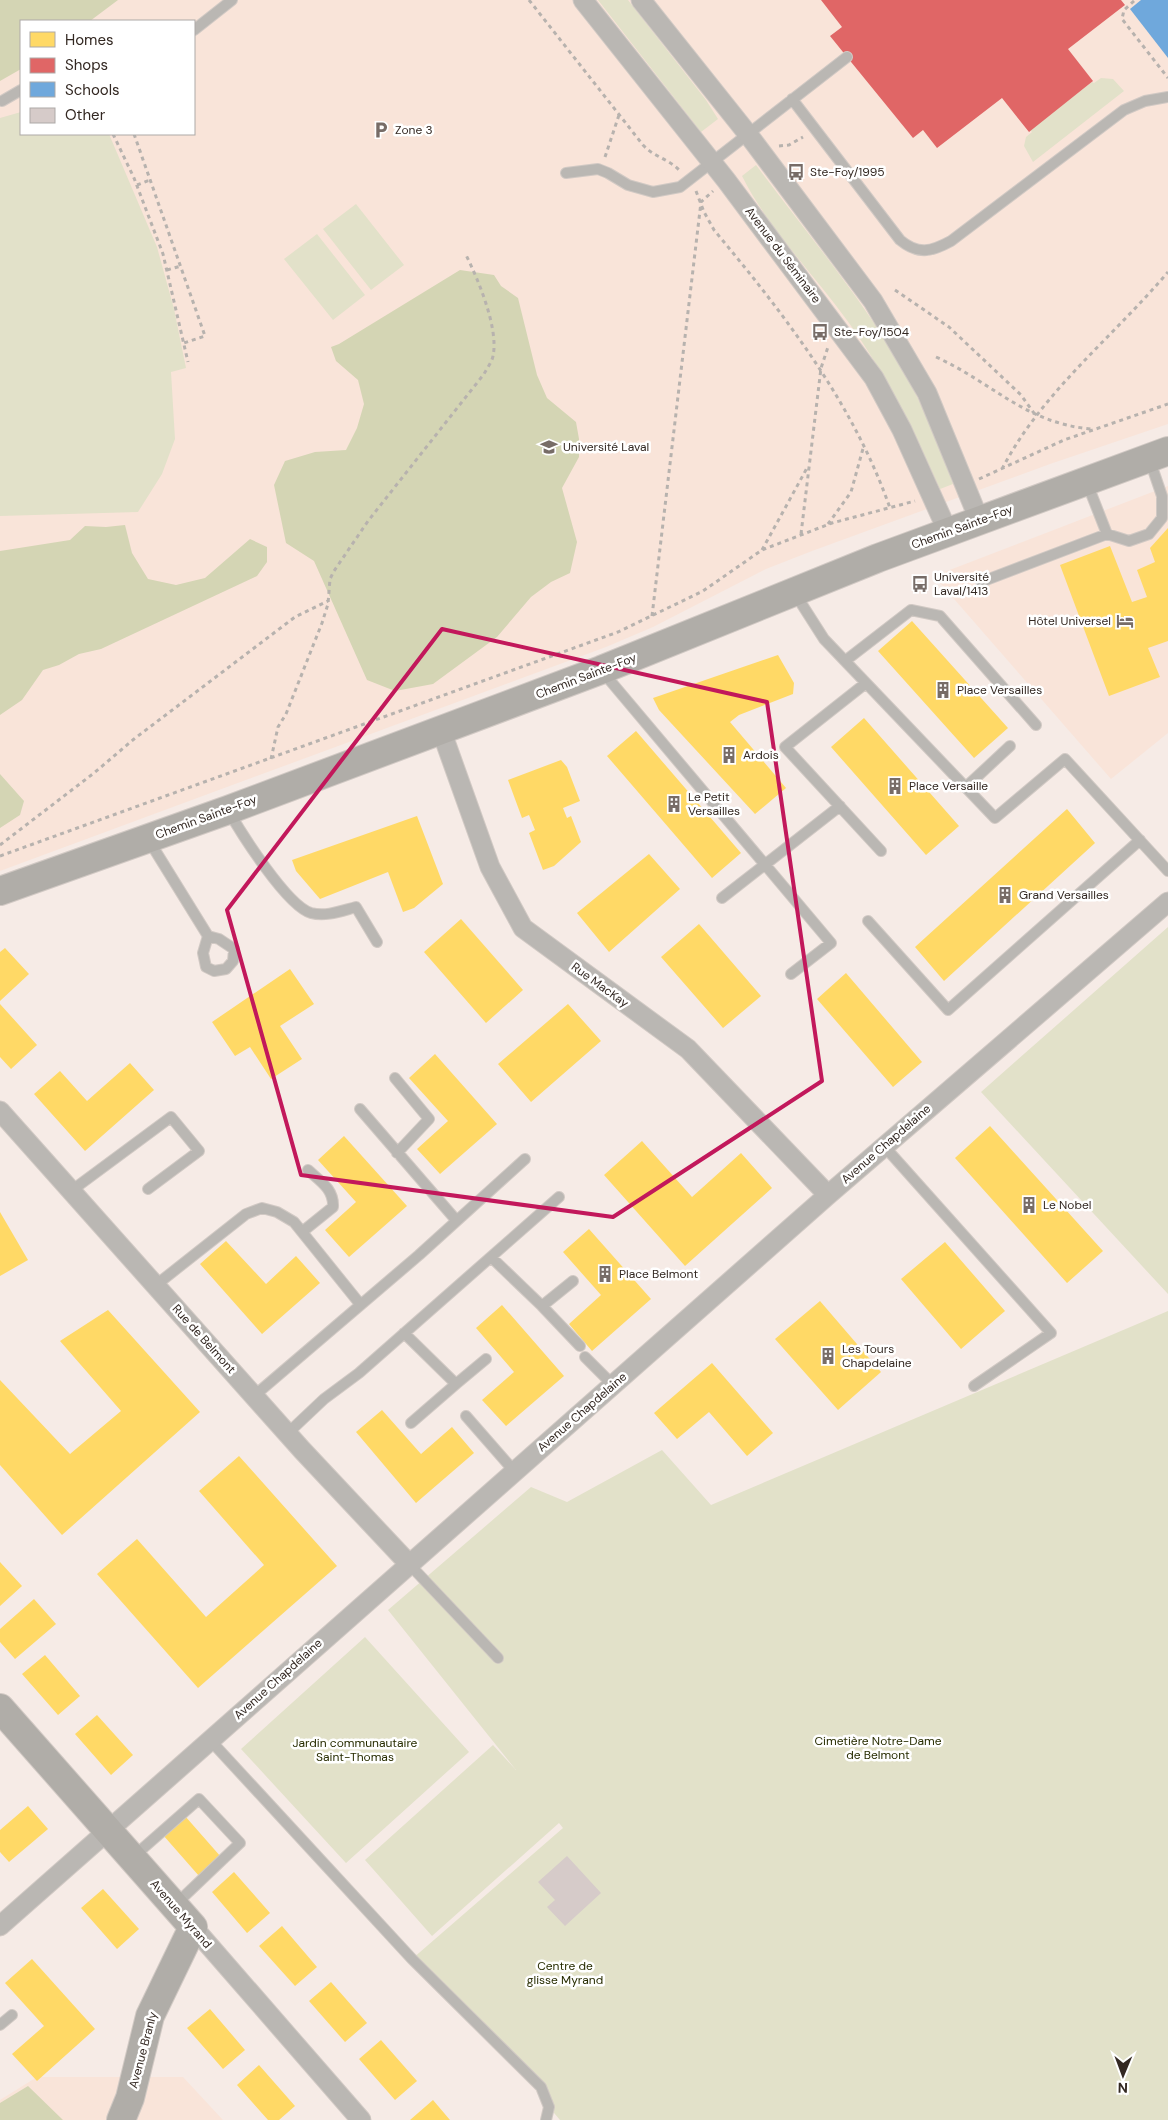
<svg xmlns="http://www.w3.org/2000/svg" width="1168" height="2120" font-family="'DM Sans',sans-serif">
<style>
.built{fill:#f9e4d9;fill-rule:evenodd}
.green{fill:#e2e1c9}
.forest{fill:#d4d5b4}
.homes{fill:#ffd966}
.shops{fill:#e06666}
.schools{fill:#6fa8dc}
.building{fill:#d6cbc9}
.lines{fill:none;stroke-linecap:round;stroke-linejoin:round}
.lane-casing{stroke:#d1c9c4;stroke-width:12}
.street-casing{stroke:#d1c9c4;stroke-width:21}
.secondary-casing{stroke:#d1c9c4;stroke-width:30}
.path{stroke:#b7b2ae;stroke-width:3;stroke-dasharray:4 4;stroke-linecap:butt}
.lane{stroke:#bab7b3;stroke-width:10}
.street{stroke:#bab7b3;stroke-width:19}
.secondary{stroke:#b0ada8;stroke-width:28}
.marked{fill:none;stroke:#c2185b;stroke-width:4;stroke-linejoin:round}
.labels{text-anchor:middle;stroke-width:5;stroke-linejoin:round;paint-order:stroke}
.poi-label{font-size:12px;fill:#332822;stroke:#fff;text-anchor:start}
.street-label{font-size:12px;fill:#332822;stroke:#fff}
.park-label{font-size:12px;fill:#272c01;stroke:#fff}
</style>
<rect width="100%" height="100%" fill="#f6ebe6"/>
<path class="built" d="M0 0H1168V424L1050 464 812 551 766 569 653 627 606 647 0 871ZM21 21H194V134H21Z
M1168 486V733L1111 779 934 576Z
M37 2077H183L223 2120H0V2100Z"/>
<path class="green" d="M598 0H628L706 100 718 119 701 132Z
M1101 78 1113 79 1124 91 1033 162 1024 146 1026 137 1032 132 1030 130 1092 82 1094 83Z
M21 112V134H109L157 247 174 309 186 368 171 372 175 439 162 474 138 512 0 516V118Z
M756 165C805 231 859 294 901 366 922 403 938 443 953 484L940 489C914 432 886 374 849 323 814 274 769 230 742 176Z
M356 204 404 265 371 290 323 229Z
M317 234 365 295 333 320 284 259Z
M1168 927V1294L981 1092Z
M1168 1311V2120H560L549 2107 541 2087 412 1959 563 1828 559 1823 432 1936 365 1860 493 1745 516 1770 388 1610 531 1487 567 1502 662 1450 711 1505Z
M365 1637 469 1752 346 1863 241 1749Z"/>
<path class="forest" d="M0 0H118L90 21H21V69L0 81Z
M460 270 494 275 501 286 518 298 537 375 547 398 576 422 579 439V457L562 488 577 542 570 573 551 582 531 597 497 637 433 684 395 691 367 680 314 561 286 543 274 485 285 461 315 452 346 450 357 428 364 404 358 380 336 361 331 347 339 344Z
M125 525 132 553 148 579 176 585 205 578 250 539 267 547V562L257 576 101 649 79 654 59 665 43 670 22 700 0 715V551L70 540 85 526 106 527Z
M0 774 24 801 20 815 0 828Z
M28 2086 63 2120H0V2103Z"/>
<path class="homes" d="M1168 528V641L1148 648 1160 677 1109 696 1060 565 1110 546 1132 602 1147 597 1137 570 1155 562 1150 548Z
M912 621 1008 728 974 758 878 651Z
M778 655 794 683 793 694 739 715 730 722 786 788 755 814 659 710 653 698Z
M864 718 959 826 926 855 831 747Z
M636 731 741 853 712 878 607 756Z
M561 760 567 767 580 801 563 808 567 818 571 816 581 842 554 866 543 870 529 833 535 830 529 815 522 818 508 780Z
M1067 809 1095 843 944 981 915 947Z
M417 816 443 884 414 908 403 912 388 872 320 899 296 871 292 860Z
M649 854 680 889 609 952 577 913Z
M461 919 523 990 486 1023 424 952Z
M699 924 761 996 723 1028 661 957Z
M5 948 29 974 0 1001V952Z
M290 969 314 1004 280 1026 302 1059 271 1079 250 1047 235 1056 212 1022Z
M846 973 922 1062 893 1087 817 999Z
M0 1004 37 1045 11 1069 0 1057Z
M568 1004 601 1041 531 1102 498 1064Z
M435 1054 497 1124 440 1174 417 1149 448 1121 409 1078Z
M130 1063 154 1090 85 1151 34 1094 60 1071 87 1101Z
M990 1126 1103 1251 1067 1283 955 1158Z
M344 1136 407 1206 349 1257 325 1230 356 1202 318 1160Z
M642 1141 692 1197 741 1153 772 1188 685 1266 604 1175Z
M0 1212 28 1260 0 1276Z
M589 1229 651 1299 592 1351 569 1324 601 1295 563 1252Z
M226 1241 266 1284 296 1256 320 1283 262 1334 200 1264Z
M945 1242 1005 1311 961 1349 901 1279Z
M820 1301 881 1372 838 1410 775 1339Z
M502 1305 564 1376 506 1426 482 1400 514 1372 476 1328Z
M108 1310 200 1412 62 1535 0 1465V1380L70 1454 121 1411 60 1341Z
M712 1363 773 1433 747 1456 709 1412 677 1439 654 1413Z
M382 1410 421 1454 452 1427 474 1453 416 1503 356 1432Z
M239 1456 337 1566 198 1688 97 1574 137 1539 206 1617 264 1565 199 1491Z
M0 1562 22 1586 0 1606Z
M34 1599 56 1624 15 1659 0 1642V1629Z
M45 1655 80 1696 58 1715 22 1674Z
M97 1715 133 1755 111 1775 75 1734Z
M28 1806 48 1829 9 1862 0 1852V1830Z
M185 1816 221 1857 199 1876 163 1835Z
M234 1872 270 1913 247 1933 212 1892Z
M103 1889 139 1929 117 1949 81 1908Z
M282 1926 317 1967 295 1986 259 1946Z
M32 1959 95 2029 37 2081 12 2054 44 2026 5 1983Z
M331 1982 367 2023 345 2042 309 2001Z
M210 2009 245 2050 223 2069 187 2028Z
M381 2040 417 2081 395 2100 359 2059Z
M259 2065 295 2106 279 2120H268L237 2085Z
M433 2100 450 2120H410Z"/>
<path class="shops" d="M821 0H1121L1125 5 1068 49 1093 81 1029 132 1002 98 937 148 923 130 913 138 847 57 830 36 842 27Z"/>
<path class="schools" d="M1141 0H1168V58L1130 9Z"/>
<path class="building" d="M567 1856 601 1893 565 1926 547 1907 555 1900 538 1882Z"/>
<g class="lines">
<g class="lane-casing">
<path id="lane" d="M194 30 232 0
M792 99 900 240C918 255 931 252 951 241L1124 110 1145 101 1168 97
M2 101 21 90
M566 173 598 169 608 173 628 185 653 192 680 187 847 57
M1087 483 1107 534
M981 582 1107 534 1129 541 1149 534 1162 518V496L1149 458
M794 592 824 639 995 818 1065 759 1168 871
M845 661 911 610 940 616 1036 725
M602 671 831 943 791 974
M866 683 785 747 881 851
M966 787 1010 746
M228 810C241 833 287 906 311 913 326 917 341 911 356 907L377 942
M148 839 208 936 203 953 206 967 214 971 226 969 233 961 234 949 219 939 208 936
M722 898 840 806
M868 921 948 1010 1140 840
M395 1078 429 1119 397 1153
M360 1109 456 1220
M884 1146 1051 1333 974 1386
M71 1191 171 1117 199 1151 148 1189
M302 1232 333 1207C334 1189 320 1181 308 1170
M491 1257 542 1306 573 1281
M156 1285 246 1214 262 1208 277 1212 294 1222 360 1304
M542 1306 580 1346
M404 1333 456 1384 411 1423
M585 1357 613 1385
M456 1384 486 1359
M254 1396 419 1255 525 1159
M466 1416 515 1472
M288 1433 324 1399 359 1373 559 1197
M410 1565 498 1658
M210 1740 412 1959 541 2087 549 2107 546 2120
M133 1857 199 1799 240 1843 175 1905
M0 2025 12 2015"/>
</g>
<g class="street-casing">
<path id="street" d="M583 0 726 180 874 378 902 430 948 532
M641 0 747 133 873 301 927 393 980 522
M441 730 490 867 523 928 688 1049 828 1195
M0 1111 302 1450 410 1565
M0 1926 828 1195 1168 902
M193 1927 361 2120"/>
</g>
<g class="secondary-casing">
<path id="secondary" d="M0 891 228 810 601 670 878 558 1168 451
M0 1708 193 1927 150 2016 130 2098 121 2120"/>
</g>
<path class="path" d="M529 0 643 145C654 157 669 159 680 171
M1134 1 1124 10 1122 19 1168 78
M113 134 134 178 163 254 188 362
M134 134 205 336 184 343
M779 146 789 145 803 137
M605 157 619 115
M137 185 150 180
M696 191 704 212 714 230C785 315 853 403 890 508
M167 270 181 266
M895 290 949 327 1021 395 1036 416
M936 357C993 383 1025 423 1091 429
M1002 469C1042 392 1112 338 1168 272
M979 479 1064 440 1168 404
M828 524 851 492 864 445
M801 534 821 368 828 347
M762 550 807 468
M652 616 701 202 713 191
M271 759 278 727 286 714 322 623 328 604 330 579 334 571 368 521 484 374C487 368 492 362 493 356 499 329 478 279 466 255
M0 845 94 773 134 739 295 617 328 601
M0 856 618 632 703 591 762 550 832 523 915 501"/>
<use href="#lane" class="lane"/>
<use href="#street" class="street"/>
<use href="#secondary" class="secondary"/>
</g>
<path class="marked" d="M442 629 767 702 822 1081 613 1217 301 1175 227 910Z"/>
<defs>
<g id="parking-bare" transform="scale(1.35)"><path d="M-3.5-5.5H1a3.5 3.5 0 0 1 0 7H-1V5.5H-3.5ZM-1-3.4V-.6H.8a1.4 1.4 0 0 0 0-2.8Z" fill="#776c67" stroke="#fff" stroke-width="2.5" paint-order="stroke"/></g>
<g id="bus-bare" transform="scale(1.35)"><path d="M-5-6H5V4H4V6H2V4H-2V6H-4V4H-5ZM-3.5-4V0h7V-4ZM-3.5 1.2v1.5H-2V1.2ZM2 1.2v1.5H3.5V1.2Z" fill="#776c67" stroke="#fff" stroke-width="2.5" paint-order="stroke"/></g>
<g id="university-bare" transform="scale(1.35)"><path d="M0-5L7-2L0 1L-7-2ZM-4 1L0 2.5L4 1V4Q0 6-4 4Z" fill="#776c67" stroke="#fff" stroke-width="2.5" paint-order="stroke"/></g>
<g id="hotel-bare" transform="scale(1.35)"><path d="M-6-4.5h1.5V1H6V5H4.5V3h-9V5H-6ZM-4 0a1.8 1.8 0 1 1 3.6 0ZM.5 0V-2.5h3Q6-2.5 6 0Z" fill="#776c67" stroke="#fff" stroke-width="2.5" paint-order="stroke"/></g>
<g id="building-bare" transform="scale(1.35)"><path d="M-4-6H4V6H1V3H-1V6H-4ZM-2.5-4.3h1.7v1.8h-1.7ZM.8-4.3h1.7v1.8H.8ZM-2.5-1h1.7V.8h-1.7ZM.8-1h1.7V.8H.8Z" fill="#776c67" stroke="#fff" stroke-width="2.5" paint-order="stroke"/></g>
</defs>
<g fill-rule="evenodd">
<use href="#parking-bare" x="381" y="130"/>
<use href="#bus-bare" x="796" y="172"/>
<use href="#bus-bare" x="820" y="332"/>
<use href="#university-bare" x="549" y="447"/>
<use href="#bus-bare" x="920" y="584"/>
<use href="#hotel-bare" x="1125" y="621"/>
<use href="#building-bare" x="943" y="690"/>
<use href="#building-bare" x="729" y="755"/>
<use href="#building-bare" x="895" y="786"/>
<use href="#building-bare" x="674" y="804"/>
<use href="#building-bare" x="1005" y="895"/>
<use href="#building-bare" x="1029" y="1205"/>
<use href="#building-bare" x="605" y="1274"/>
<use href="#building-bare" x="828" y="1356"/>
</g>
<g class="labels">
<g class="poi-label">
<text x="395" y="134">Zone 3</text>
<text x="810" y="176">Ste-Foy/1995</text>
<text x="834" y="336">Ste-Foy/1504</text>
<text x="563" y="451">Université Laval</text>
<text x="934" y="581">Université<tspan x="934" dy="14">Laval/1413</tspan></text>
<text x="1111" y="625" text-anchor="end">Hôtel Universel</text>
<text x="957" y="694">Place Versailles</text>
<text x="743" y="759">Ardois</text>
<text x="909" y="790">Place Versaille</text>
<text x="688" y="801">Le Petit<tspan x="688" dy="14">Versailles</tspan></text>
<text x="1019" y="899">Grand Versailles</text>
<text x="1043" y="1209">Le Nobel</text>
<text x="619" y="1278">Place Belmont</text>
<text x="842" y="1353">Les Tours<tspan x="842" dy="14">Chapdelaine</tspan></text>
</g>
<g class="street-label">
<text transform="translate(783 255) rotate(53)" y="4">Avenue du Séminaire</text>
<text transform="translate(962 527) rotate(-20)" y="4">Chemin Sainte-Foy</text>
<text transform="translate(586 676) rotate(-21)" y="4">Chemin Sainte-Foy</text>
<text transform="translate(206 817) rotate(-20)" y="4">Chemin Sainte-Foy</text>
<text transform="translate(600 985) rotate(36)" y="4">Rue MacKay</text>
<text transform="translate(886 1144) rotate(-41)" y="4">Avenue Chapdelaine</text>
<text transform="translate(204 1339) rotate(48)" y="4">Rue de Belmont</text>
<text transform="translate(582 1412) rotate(-41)" y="4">Avenue Chapdelaine</text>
<text transform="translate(278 1679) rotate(-42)" y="4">Avenue Chapdelaine</text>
<text transform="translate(181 1914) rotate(49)" y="4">Avenue Myrand</text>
<text transform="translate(143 2050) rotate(-75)" y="4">Avenue Branly</text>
</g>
<g class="park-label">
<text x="878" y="1745">Cimetière Notre-Dame<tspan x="878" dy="14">de Belmont</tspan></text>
<text x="355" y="1747">Jardin communautaire<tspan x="355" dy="14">Saint-Thomas</tspan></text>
<text x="565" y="1970">Centre de<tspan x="565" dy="14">glisse Myrand</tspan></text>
</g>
</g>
<rect x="20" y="20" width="175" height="115" fill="#ffffff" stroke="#ada9a7"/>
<rect x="30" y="32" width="25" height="15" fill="#ffd966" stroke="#ada9a7"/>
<text x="65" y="45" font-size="15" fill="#332822">Homes</text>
<rect x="30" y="58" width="25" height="15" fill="#e06666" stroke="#ada9a7"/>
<text x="65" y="70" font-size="15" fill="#332822">Shops</text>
<rect x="30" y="82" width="25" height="15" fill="#6fa8dc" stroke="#ada9a7"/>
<text x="65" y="95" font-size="15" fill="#332822">Schools</text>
<rect x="30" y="108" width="25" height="15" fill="#d6cbc9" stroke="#ada9a7"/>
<text x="65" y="120" font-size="15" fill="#332822">Other</text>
<g transform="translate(1123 2075) rotate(181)" stroke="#ffffff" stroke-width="4" paint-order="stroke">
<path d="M0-4L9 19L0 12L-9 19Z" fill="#332822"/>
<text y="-8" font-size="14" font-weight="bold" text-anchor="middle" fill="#332822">N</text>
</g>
</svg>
